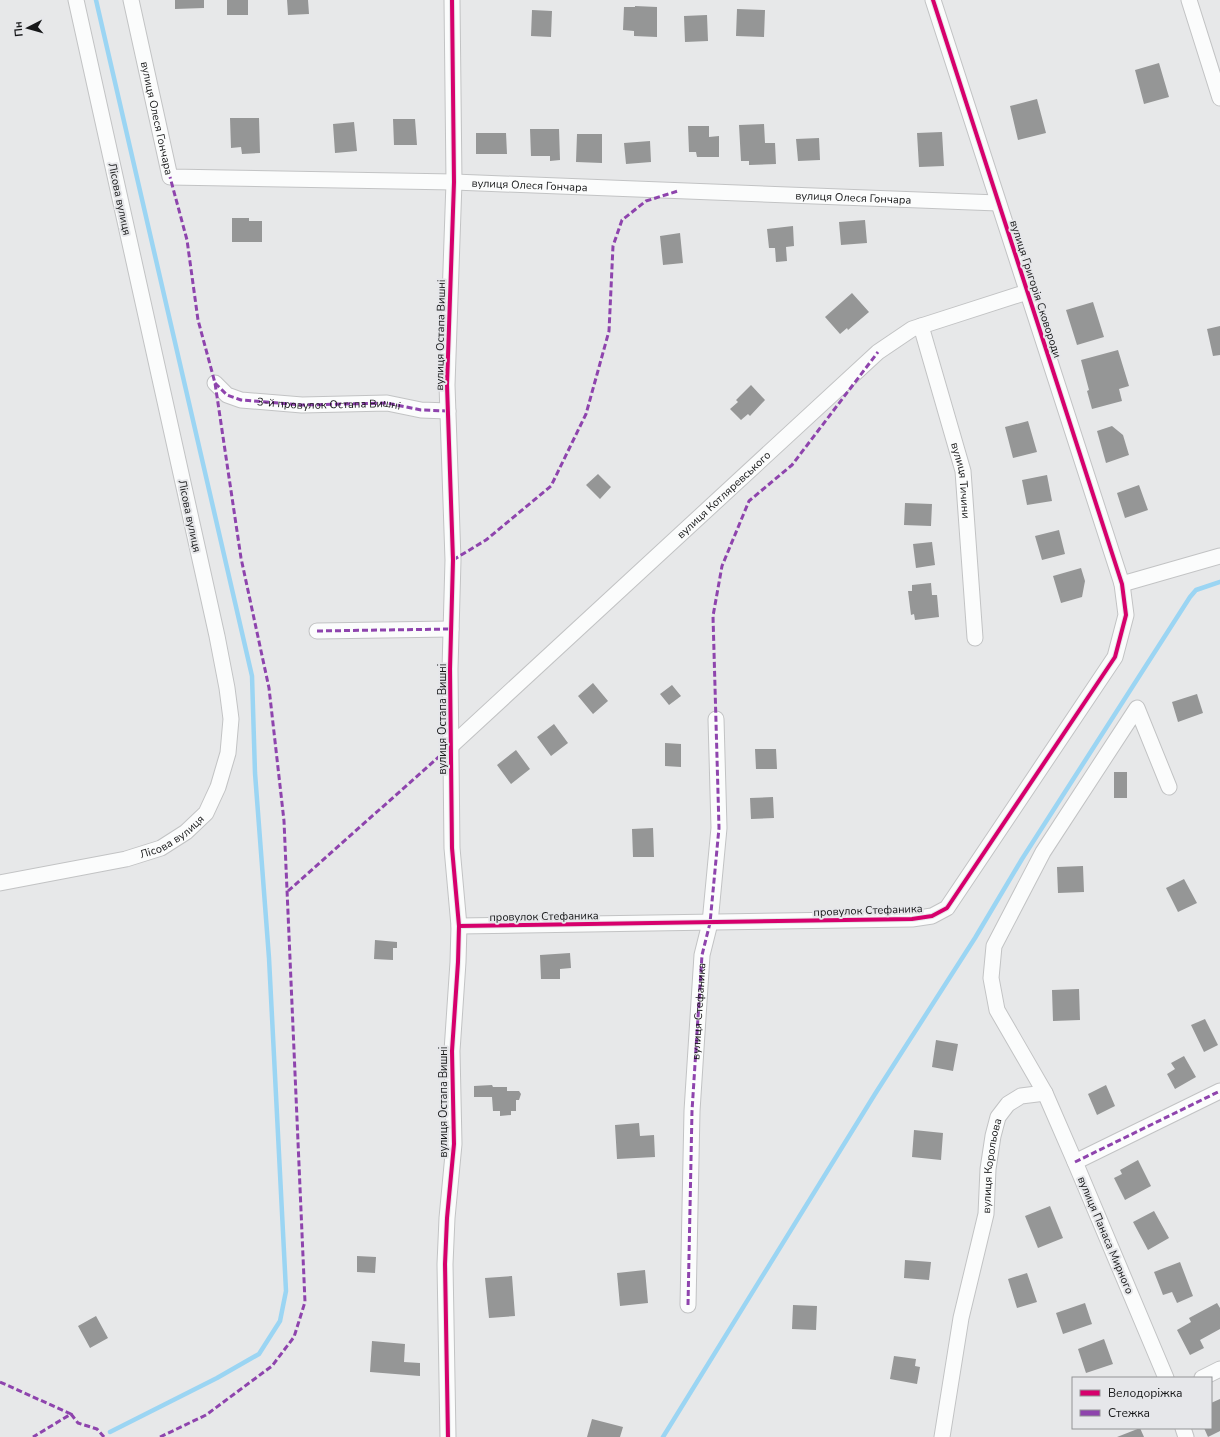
<svg xmlns="http://www.w3.org/2000/svg" width="1220" height="1437" font-family="'Nunito Sans',sans-serif">
<style>
.lines{fill:none;stroke-linecap:round;stroke-linejoin:round}
.stream{stroke:#9bd5f3;stroke-width:4.5}
.building{fill:#959696}
.street-casing{stroke:#c2c3c4;stroke-width:17}
.street{stroke:#fbfcfc;stroke-width:15}
.quiet{stroke:#8e44ad;stroke-width:3;stroke-dasharray:6 3;stroke-linecap:butt}
.cycleway-casing{stroke:#e6e7ea;stroke-width:6}
.cycleway{stroke:#d6006c;stroke-width:4}
.labels{text-anchor:middle;stroke-width:4;stroke-linejoin:round;paint-order:stroke}
.street-label{font-size:11px;fill:#161718;stroke:#e6e7ea}
</style>
<rect width="100%" height="100%" fill="#e7e8e9"/>
<g class="lines">
<path class="stream" d="M96 0 252 676 255 773 269 958 286 1291 280 1321 259 1354 217 1378 110 1432
M663 1437 875 1094 975 938 1022 859 1190 597 1196 590 1220 582"/>
</g>
<path class="building" d="M175 0H204V8L175 9Z
M227 0H248V15H227Z
M287 0H308L309 14 288 15Z
M635 6 657 7V37L634 36V31L623 30 624 7H635Z
M737 9 765 10 764 37 736 36Z
M532 10 552 11 551 37 531 36Z
M707 15 708 41 685 42 684 16Z
M1159 63 1169 97 1144 104 1135 70Z
M1037 99 1046 133 1018 140 1010 106Z
M230 118H259L260 153 242 154 241 147 231 148Z
M393 119H415L417 145H394Z
M354 122 357 151 335 153 333 124Z
M764 124 765 143H775L776 164 749 165V161H741L739 125Z
M688 126H709V137L719 136V157H697L696 152H689Z
M530 129H559L560 160 550 161V156H531Z
M942 132 944 166 919 167 917 133Z
M476 133H506L507 154H476Z
M577 134H602V163L576 162Z
M819 138 820 160 798 161 796 139Z
M650 141 651 162 626 164 624 143Z
M232 218H249V221H262V242H232Z
M865 220 867 243 841 245 839 222Z
M793 226 794 246 786 247 787 261 776 262 775 248H769L767 229Z
M680 233 683 263 663 265 660 236Z
M852 293 869 312 848 330 847 328 840 334 825 317Z
M1093 302 1104 337 1077 345 1066 310Z
M1220 326V355L1213 356 1207 329Z
M1118 350 1129 386 1119 389 1122 401 1092 409 1087 391 1089 390 1081 360Z
M751 385 765 400 750 416 748 414 741 420 730 409 738 402 736 400Z
M1028 421 1037 452 1013 458 1005 427Z
M1112 426 1123 435 1129 455 1106 463 1097 431Z
M598 474 611 487 600 499 586 485Z
M1047 475 1052 501 1027 505 1022 480Z
M1139 485 1148 510 1125 518 1117 493Z
M905 503 932 504 931 526 904 525Z
M1059 530 1065 554 1042 560 1035 536Z
M932 542 935 565 916 568 913 544Z
M1081 568 1085 581 1082 597 1061 603 1053 576Z
M931 583 932 595H937L939 617 915 620 914 614 911 615 908 591H912V585Z
M593 683 608 701 593 714 578 696Z
M672 685 681 696 669 705 660 694Z
M1197 694 1203 713 1178 722 1172 702Z
M554 724 568 743 551 756 537 737Z
M665 743 681 744V767L665 766Z
M755 749H776L777 769H756Z
M516 750 530 769 511 784 497 765Z
M1114 772H1127V798H1114Z
M773 797 774 818 751 819 750 798Z
M653 828 654 857H633L632 829Z
M1083 866 1084 892 1058 893 1057 867Z
M1184 879 1197 903 1178 912 1166 888Z
M375 940 397 942V948H393V960L374 959Z
M570 953 571 968 560 969V979H541L540 955Z
M1079 989 1080 1020 1053 1021 1052 990Z
M1205 1019 1218 1045 1204 1052 1191 1025Z
M936 1040 958 1044 953 1071 932 1067Z
M1184 1056 1196 1077 1175 1089 1167 1074 1175 1069 1171 1063Z
M492 1085 493 1087H507V1091H519L521 1094 519 1100H516V1111H511V1115L500 1116V1111H493L492 1097H474V1086Z
M1106 1085 1115 1106 1097 1115 1088 1094Z
M639 1123 640 1136 654 1135 655 1157 617 1159 615 1125Z
M914 1130 943 1133 941 1160 912 1157Z
M1138 1160 1151 1186 1125 1200 1114 1178 1122 1174 1120 1170Z
M1050 1206 1063 1238 1038 1248 1025 1216Z
M1154 1211 1169 1238 1148 1250 1133 1222Z
M357 1256 376 1257 375 1273 357 1272Z
M905 1260 931 1262 929 1280 904 1278Z
M1180 1262 1193 1296 1177 1303 1172 1292 1163 1295 1154 1272Z
M645 1270 648 1303 620 1306 617 1273Z
M1027 1273 1037 1302 1017 1308 1008 1279Z
M512 1276 515 1316 489 1318 485 1278Z
M1085 1303 1092 1324 1063 1334 1056 1313Z
M1217 1303 1220 1308V1329L1200 1340 1204 1348 1190 1355 1177 1330 1191 1322 1189 1318Z
M793 1305 817 1306 816 1330 792 1329Z
M96 1316 108 1338 90 1348 78 1326Z
M1104 1339 1113 1364 1086 1373 1078 1349Z
M372 1341 405 1344 404 1362 420 1363V1376L370 1372Z
M894 1356 916 1359 915 1366 920 1367 917 1384 890 1379Z
M1220 1399V1431L1208 1437 1204 1428H1211V1403Z
M592 1419 623 1427 620 1437H587Z
M1140 1428 1144 1437H1117Z"/>
<g class="lines">
<g class="street-casing">
<g id="street">
<path id="s1" d="M131 0 170 177 454 182 998 203"/>
<path d="M1189 0 1220 98"/>
<path id="s2" d="M921 326 963 471 975 638"/>
<path d="M215 383 227 395 241 400 302 405 387 403 421 410 448 411"/>
<path d="M1122 584 1220 556"/>
<path d="M317 631 451 629"/>
<path id="s3" d="M451 746 878 352 912 329 1027 292"/>
<path id="s4" d="M0 883 126 859 161 848 186 832 206 813 218 787 228 753 231 719 227 688 217 636 76 0"/>
<path d="M459 926 912 919 932 916 947 908 1115 657 1126 615 1122 584 933 0"/>
<path d="M1075 1162 1220 1091"/>
<path d="M688 1305 692 1111 702 955 710 923 719 828 716 719"/>
<path d="M1166 1378 1075 1162 1045 1093 997 1010 991 978 994 946 1043 852 1137 708 1169 787"/>
<path d="M1202 1378 1220 1369"/>
<path d="M1183 1428 1186 1437"/>
<path d="M448 1437 445 1264 447 1218 454 1144 452 1051 458 962 459 926 452 848 450 669 453 560 447 385 454 182 452 0"/>
<path id="s5" d="M942 1437 961 1318 986 1214 988 1169 993 1136 998 1117 1008 1104 1021 1096 1045 1093"/>
</g>
</g>
<use href="#street" class="street"/>
<g class="quiet">
<path id="s6" d="M215 383 227 395 241 400 302 405 387 403 421 410 448 411"/>
<path d="M453 560 486 540 551 486 586 414 609 331 613 246 622 220 646 201 678 191"/>
<path d="M317 631 451 629"/>
<path d="M288 891 451 746"/>
<path d="M1075 1162 1220 1091"/>
<path id="s7" d="M688 1305 692 1111 702 955 710 923 719 828 713 616 722 566 749 501 792 465 878 352"/>
<path d="M0 1382 71 1414 33 1437"/>
<path d="M71 1414 78 1423 97 1429 104 1437"/>
<path d="M160 1437 206 1415 272 1366 294 1337 305 1302 284 821 269 688 241 558 215 383 198 320 187 240 170 177"/>
</g>
<g class="cycleway-casing">
<path id="cycleway" d="M459 926 912 919 932 916 947 908 1115 657 1126 615 1122 584 933 0
M448 1437 445 1264 447 1218 454 1144 452 1051 458 962 459 926 452 848 450 669 453 560 447 385 454 182 452 0"/>
</g>
<use href="#cycleway" class="cycleway"/>
</g>
<g class="labels">
<g class="street-label">
<text dy="4" stroke="none"><textPath href="#s1" startOffset="121">вулиця Олеся Гончара</textPath></text>
<text dy="4" stroke="none"><textPath href="#s1" startOffset="541">вулиця Олеся Гончара</textPath></text>
<text dy="4" stroke="none"><textPath href="#s1" startOffset="865">вулиця Олеся Гончара</textPath></text>
<text transform="translate(120 199) rotate(78)" y="4">Лісова вулиця</text>
<text transform="translate(1036 289) rotate(72)" y="4">вулиця Григорія Сковороди</text>
<text transform="translate(440 335) rotate(-89)" y="4">вулиця Остапа Вишні</text>
<text dy="4" stroke="none"><textPath href="#s6" startOffset="120">3-й провулок Остапа Вишні</textPath></text>
<text dy="4" stroke="none"><textPath href="#s2" startOffset="160">вулиця Тичини</textPath></text>
<text dy="4" stroke="none"><textPath href="#s3" startOffset="371">вулиця Котляревського</textPath></text>
<text transform="translate(190 516) rotate(78)" y="4">Лісова вулиця</text>
<text transform="translate(442 719) rotate(-90)" y="4">вулиця Остапа Вишні</text>
<text dy="4" stroke="none"><textPath href="#s4" startOffset="180">Лісова вулиця</textPath></text>
<text transform="translate(868 910) rotate(-2)" y="4">провулок Стефаника</text>
<text transform="translate(544 916) rotate(-1)" y="4">провулок Стефаника</text>
<text dy="4" stroke="none"><textPath href="#s7" startOffset="294">вулиця Стефаника</textPath></text>
<text transform="translate(443 1102) rotate(-90)" y="4">вулиця Остапа Вишні</text>
<text dy="4" stroke="none"><textPath href="#s5" startOffset="276">вулиця Корольова</textPath></text>
<text transform="translate(1106 1235) rotate(67)" y="4">вулиця Панаса Мирного</text>
</g>
</g>
<rect x="1072" y="1377" width="140" height="52" fill="#e6e7ea" stroke="#939496"/>
<rect x="1080" y="1390" width="20" height="6" fill="#d6006c" stroke="#939496"/>
<text x="1108" y="1397" font-size="12" fill="#161718">Велодоріжка</text>
<rect x="1080" y="1410" width="20" height="6" fill="#8e44ad" stroke="#939496"/>
<text x="1108" y="1417" font-size="12" fill="#161718">Стежка</text>
<g transform="translate(28 28) rotate(264)" stroke="#e6e7ea" stroke-width="3" paint-order="stroke">
<path d="M0-3L7 15L0 10L-7 15Z" fill="#161718"/>
<text y="-6" font-size="11" font-weight="bold" text-anchor="middle" fill="#161718">Пн</text>
</g>
</svg>
